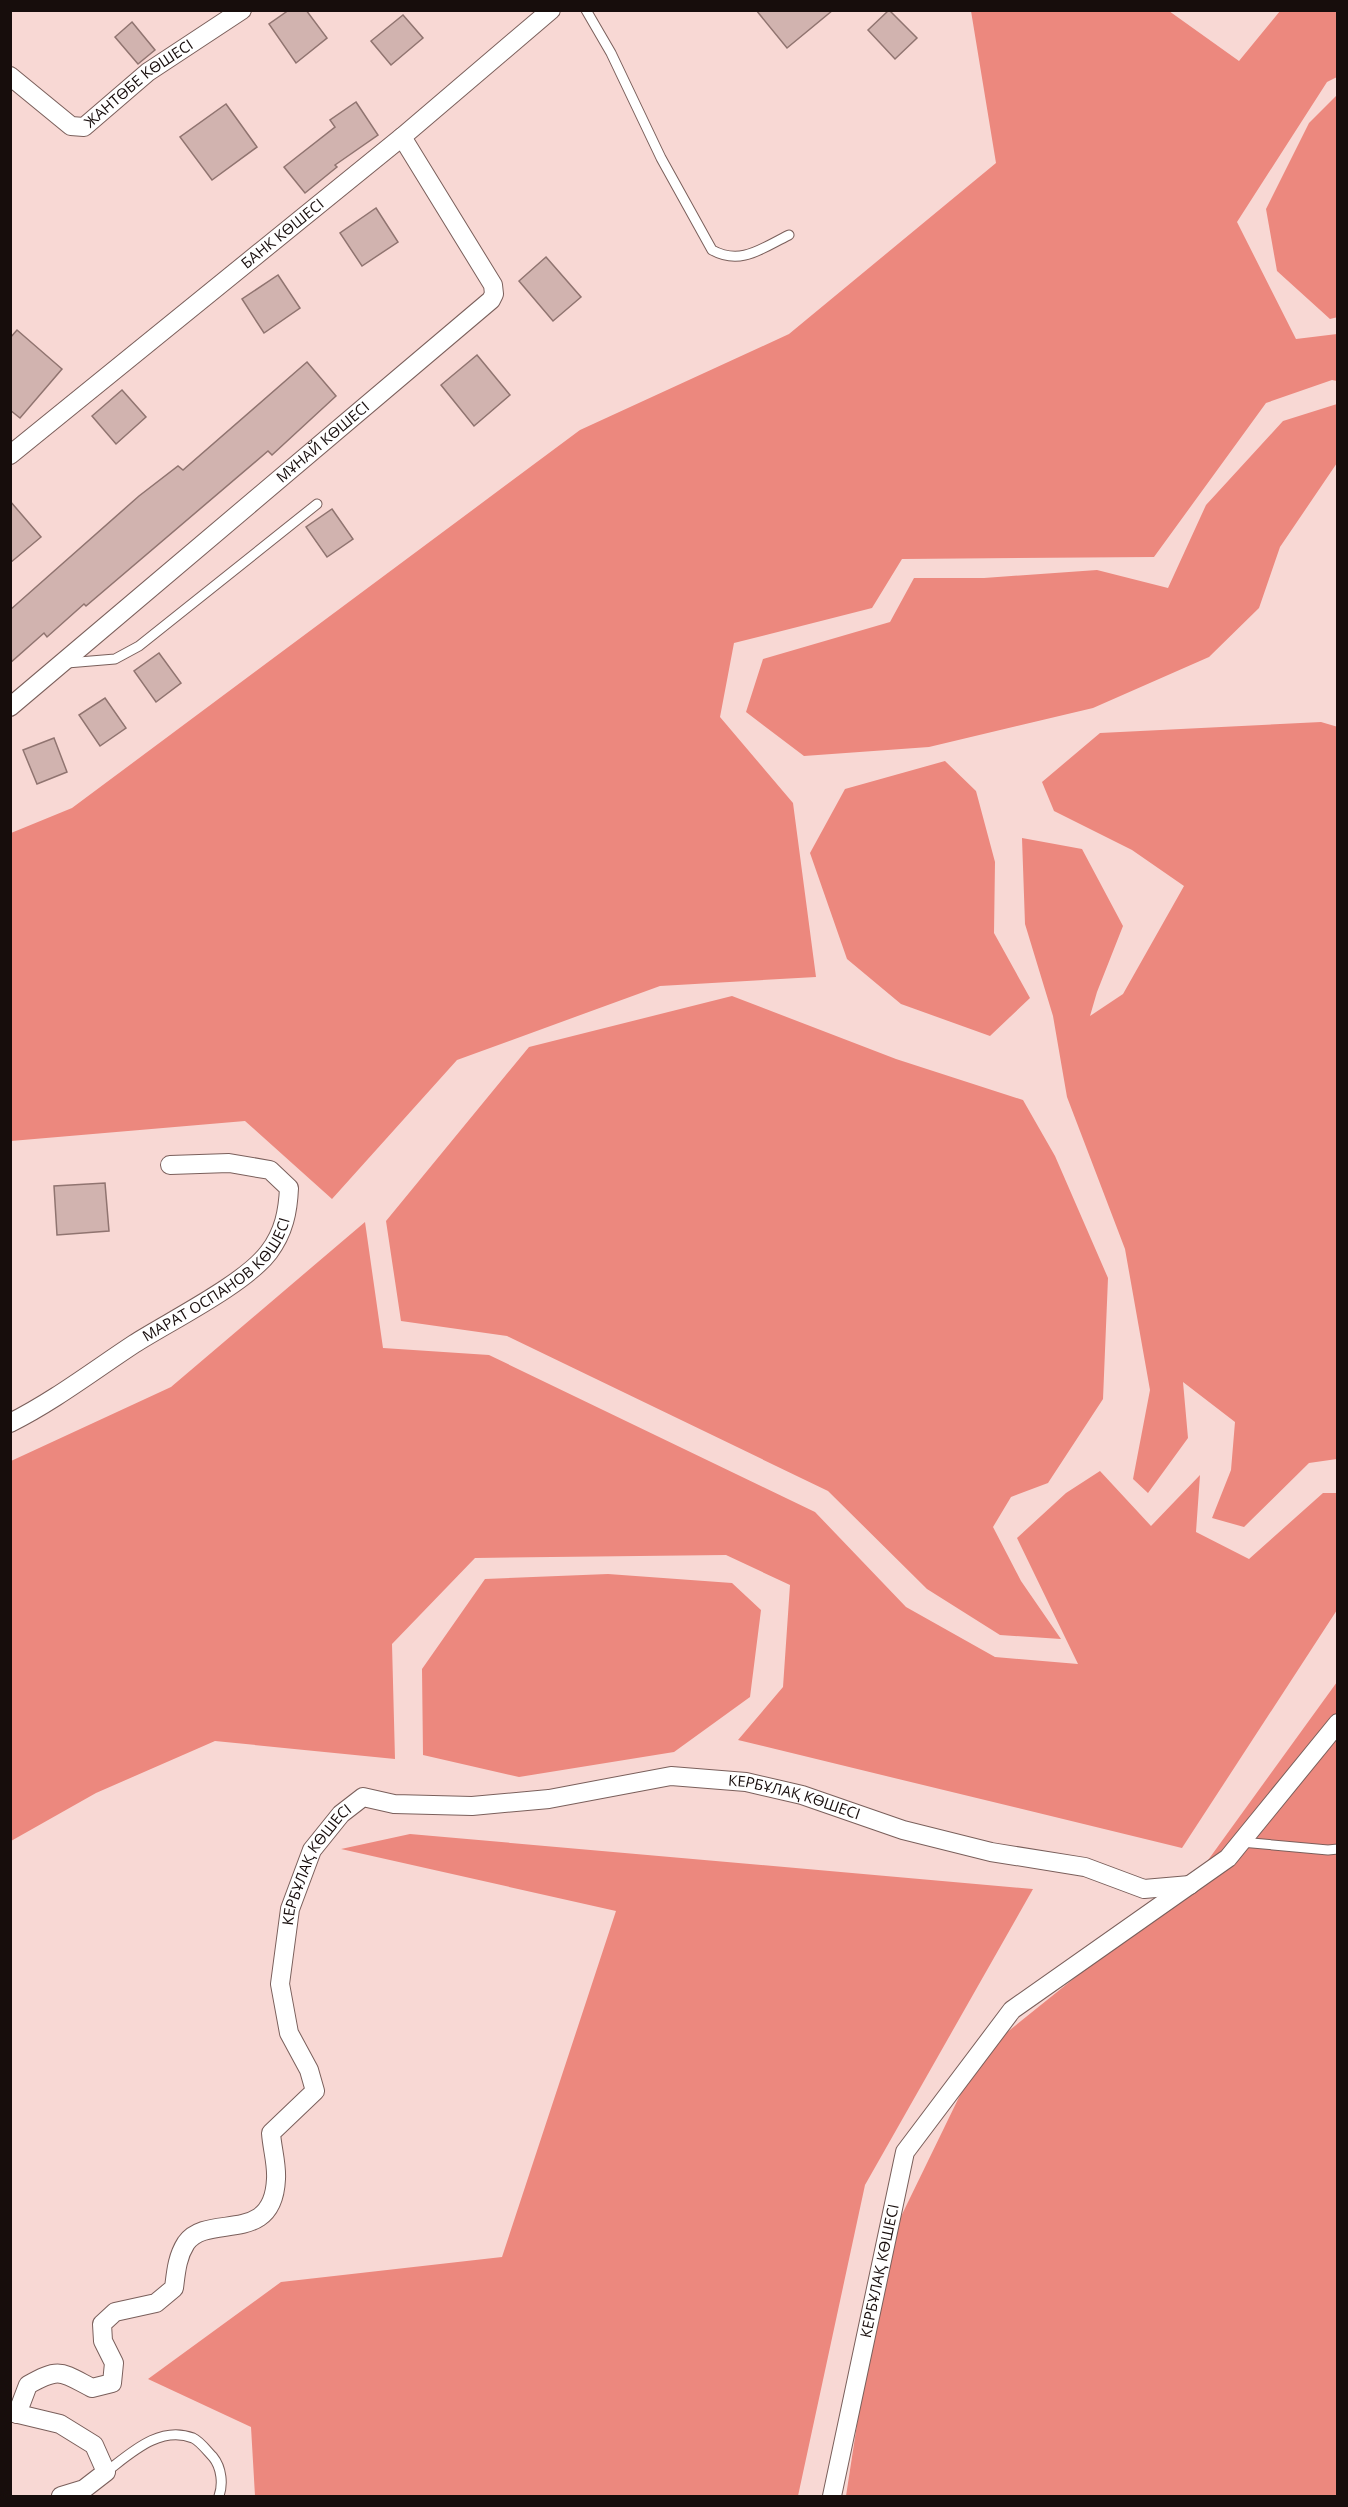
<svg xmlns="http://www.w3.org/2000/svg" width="1348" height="2507" font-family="'Open Sans',sans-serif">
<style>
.forest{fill:#ec887e}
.building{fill:#d1b3af;stroke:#907470;stroke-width:1.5}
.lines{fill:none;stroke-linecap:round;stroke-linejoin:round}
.service-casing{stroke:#7a5f5b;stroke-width:11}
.minor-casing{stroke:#7a5f5b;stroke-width:20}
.service{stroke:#fff;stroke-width:9}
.minor{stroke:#fff;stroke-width:18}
.labels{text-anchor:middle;stroke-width:6;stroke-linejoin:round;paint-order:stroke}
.street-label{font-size:15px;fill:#170d0c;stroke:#f8d8d4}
</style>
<rect width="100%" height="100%" fill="#f8d8d4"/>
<path class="forest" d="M971 11H1169L1239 61 1280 11H1337V77L1327 82 1237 222 1296 339 1337 334V381L1332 380 1266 403 1154 557 902 559 872 608 734 643 720 717 793 803 816 977 660 986 457 1060 332 1199 245 1121 11 1141V833L72 808 580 430 789 334 996 163Z
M1337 95 1338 317 1330 319 1277 271 1266 209 1309 123Z
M1337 404V463L1280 547 1259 608 1209 657 1093 708 929 747 804 756 746 712 763 659 890 622 914 578H984L1097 570 1168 588 1206 505 1283 421Z
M1321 722 1338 727 1337 1459 1309 1463 1244 1527 1212 1518 1231 1470 1235 1422 1183 1382 1188 1438 1148 1493 1133 1479 1150 1390 1125 1249 1067 1097 1053 1016 1025 924 1022 838 1082 849 1123 926 1097 992 1090 1016 1123 994 1184 886 1132 850 1054 811 1042 782 1100 733Z
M945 761 976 791 995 862 994 933 1030 998 990 1036 901 1004 847 959 810 853 845 789Z
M732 996 896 1059 1023 1100 1055 1156 1108 1278 1103 1399 1048 1483 1011 1497 993 1527 1021 1581 1061 1639 1000 1635 927 1589 828 1491 507 1336 401 1321 386 1221 529 1047Z
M365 1222 383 1348 489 1355 815 1512 906 1607 995 1657 1078 1664 1017 1538 1066 1493 1100 1471 1151 1526 1200 1475 1196 1532 1249 1559 1323 1493H1337V1610L1182 1848 738 1740 783 1687 790 1585 726 1555 475 1558 392 1644 395 1759 215 1741 96 1793 11 1841V1461L171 1387Z
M608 1574 732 1583 761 1610 750 1697 674 1752 519 1777 423 1755 422 1669 485 1579Z
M1337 1682V2496H846L880 2275 892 2235 980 2054 1190 1885Z
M410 1834 1033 1889 865 2185 798 2496H255L251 2427 148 2379 281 2282 502 2257 616 1911 341 1849Z"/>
<path class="building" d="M289 10H306L327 38 296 63 269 24Z
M756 10H833L787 48Z
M889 10 917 38 895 59 868 30Z
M403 15 423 38 391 65 371 41Z
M132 22 155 50 138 64 115 37Z
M356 102 378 135 335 165 337 167 305 193 284 167 335 127 330 120Z
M226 104 257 147 212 180 180 137Z
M376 208 398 242 362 266 340 233Z
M546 257 581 297 553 321 519 281Z
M278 275 300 308 264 333 242 299Z
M17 330 62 369 20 418 10 410V338Z
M477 355 510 395 474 426 441 385Z
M307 362 336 396 272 455 268 451 86 606 84 604 47 637 44 633 10 663V610L139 496 178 466 183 470Z
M122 390 146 417 116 444 92 416Z
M10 501 41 537 10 563Z
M332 509 353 539 327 557 306 527Z
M159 653 181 683 156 702 134 671Z
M105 698 126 728 100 746 79 715Z
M54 738 67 772 37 784 23 750Z
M105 1183 109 1231 57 1235 54 1186Z"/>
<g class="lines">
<g class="service-casing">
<path id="service" d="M586 10 611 53 661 158 712 250C741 266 762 248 789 235
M67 663 115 659 139 646 317 504
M1241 1842 1328 1850 1338 1849
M106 2472C130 2454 159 2425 193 2438 200 2441 208 2452 213 2457 222 2468 223 2485 219 2496"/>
</g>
<g class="minor-casing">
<g id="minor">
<path id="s1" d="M10 76 71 126 84 127 148 72 242 10"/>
<path id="s2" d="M10 455 402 137 551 10"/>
<path id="s3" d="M10 707 491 300 494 294 493 285 402 137"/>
<path id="s4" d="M10 1423C54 1401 93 1371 134 1344 170 1321 245 1284 269 1252 284 1232 288 1211 289 1188L270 1170 229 1163 170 1165"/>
<path d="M10 2412 60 2424 94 2445 106 2472 84 2489 61 2496"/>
<path id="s5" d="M17 2414 28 2385C60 2367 61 2372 92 2388L112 2383 114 2363 103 2341 102 2324 115 2312 156 2303 174 2288C176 2272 177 2257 186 2243 208 2212 273 2247 276 2179 277 2164 272 2148 271 2133L315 2091 309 2070 289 2033 280 1984 290 1909 312 1850 341 1814 363 1797 394 1804 472 1806 549 1799 671 1776 746 1782 802 1795 903 1830 991 1852 1085 1867 1144 1889 1190 1885"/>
<path id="s6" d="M832 2496 905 2152 1012 2010 1228 1858 1338 1723"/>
</g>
</g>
<use href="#service" class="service"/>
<use href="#minor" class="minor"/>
</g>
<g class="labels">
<g class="street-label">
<text dy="5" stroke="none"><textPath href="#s1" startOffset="162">ЖАНТӨБЕ КӨШЕСІ</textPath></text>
<text dy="5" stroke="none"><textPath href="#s2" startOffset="351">БАНК КӨШЕСІ</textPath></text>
<text dy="5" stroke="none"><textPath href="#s3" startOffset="410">МҰНАЙ КӨШЕСІ</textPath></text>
<text dy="5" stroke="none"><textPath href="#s4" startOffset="254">МАРАТ ОСПАНОВ КӨШЕСІ</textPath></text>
<text dy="5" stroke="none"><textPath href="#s5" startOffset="1306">КЕРБҰЛАҚ КӨШЕСІ</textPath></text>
<text dy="5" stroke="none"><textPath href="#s5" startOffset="784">КЕРБҰЛАҚ КӨШЕСІ</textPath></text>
<text dy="5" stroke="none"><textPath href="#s6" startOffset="230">КЕРБҰЛАҚ КӨШЕСІ</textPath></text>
</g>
</g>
<rect width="1348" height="2507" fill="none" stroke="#170d0c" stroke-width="24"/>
</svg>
